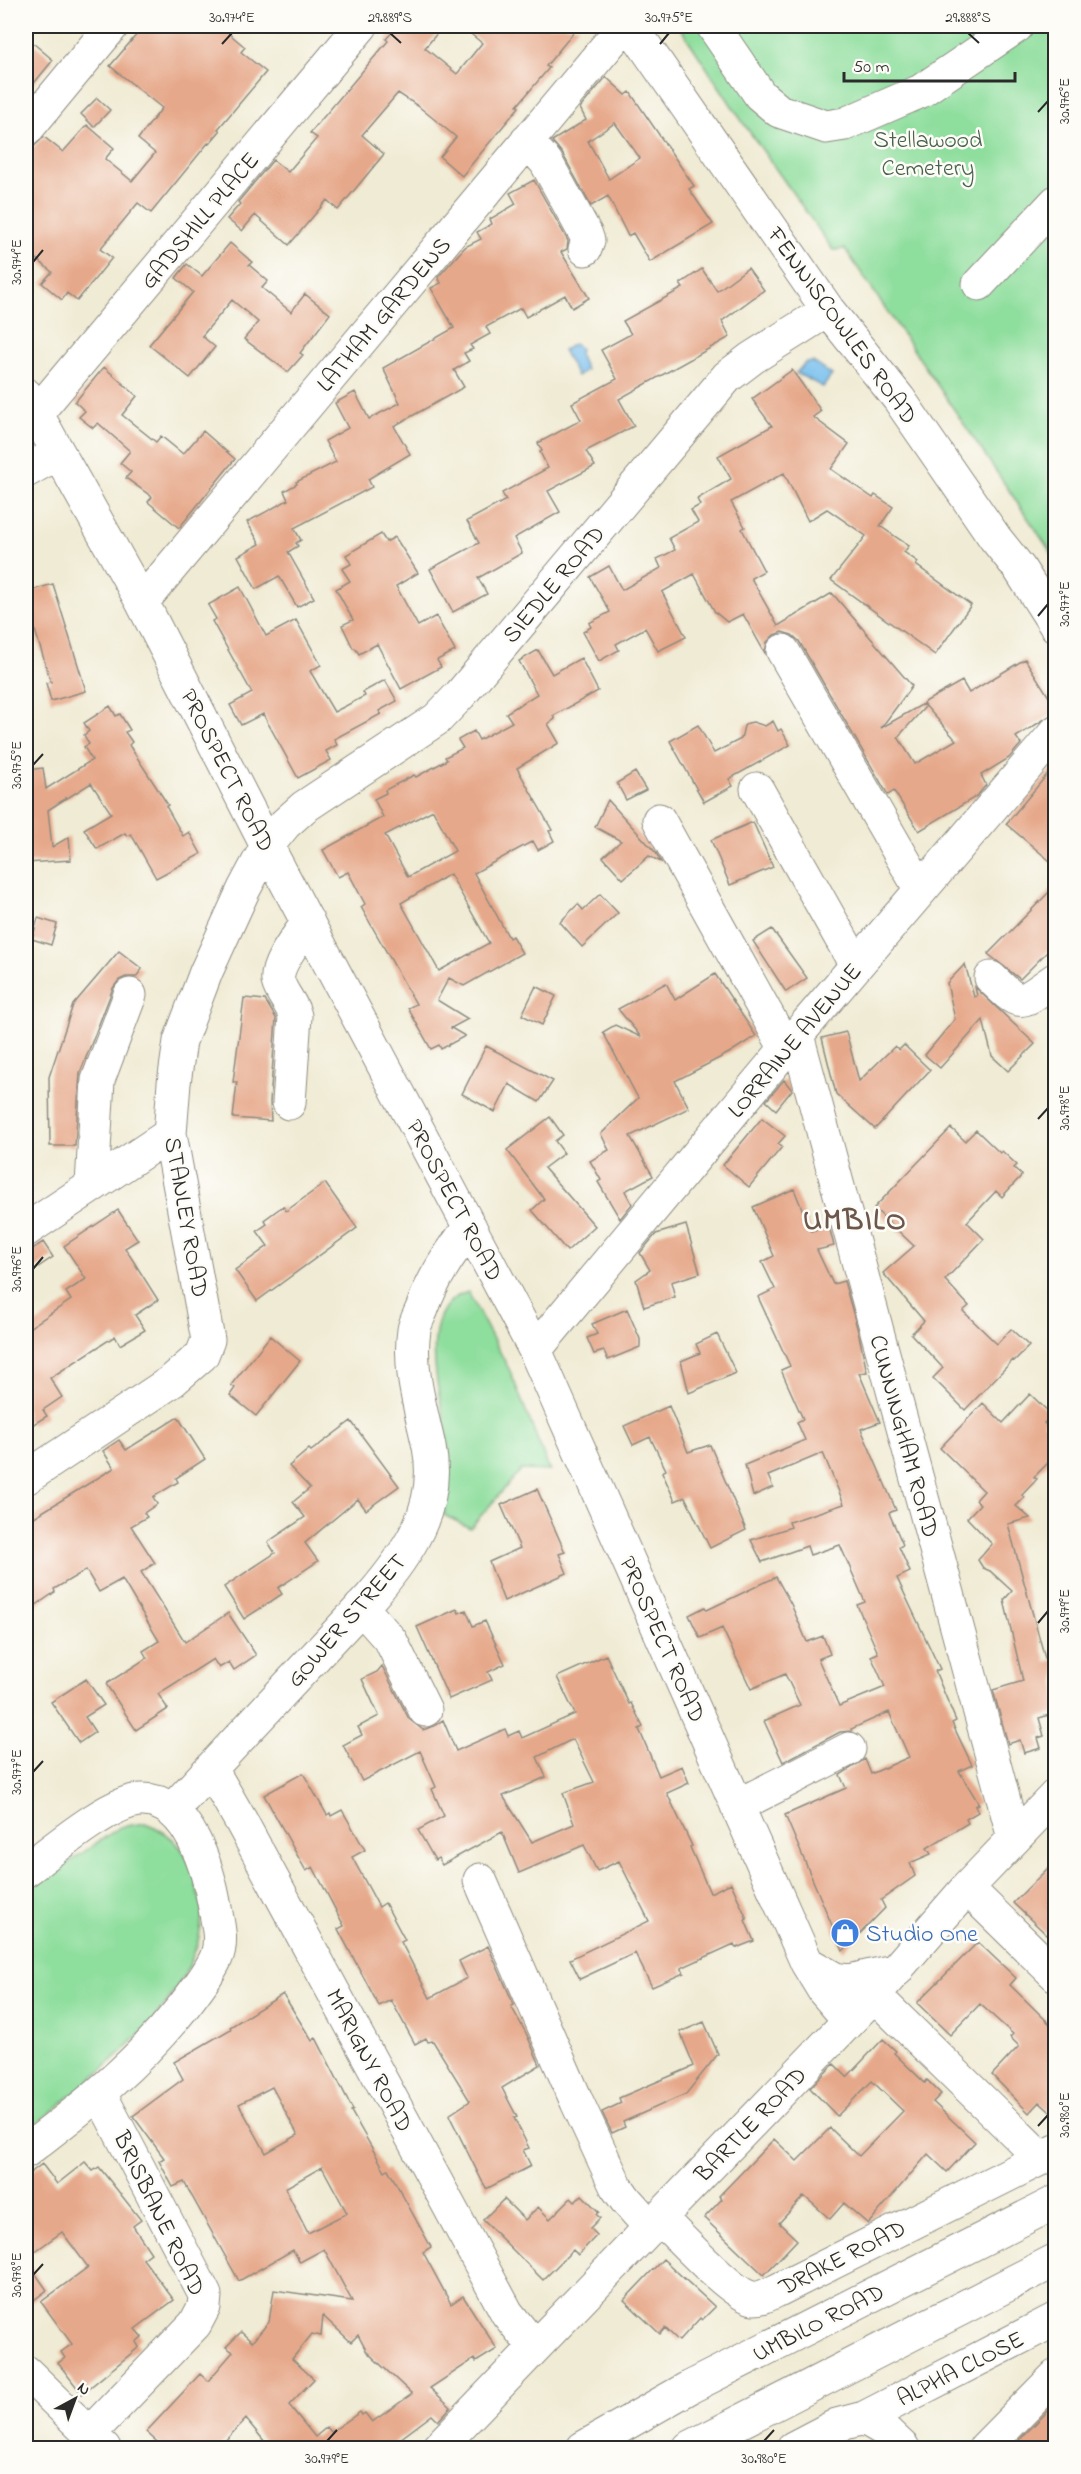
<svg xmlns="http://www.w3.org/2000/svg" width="1081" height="2474" font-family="'Indie Flower',sans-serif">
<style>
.green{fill:#8ede9d;stroke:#5c8464;stroke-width:1.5}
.water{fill:#74beed;stroke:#50748c;stroke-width:1.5}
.building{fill:#e6a88a;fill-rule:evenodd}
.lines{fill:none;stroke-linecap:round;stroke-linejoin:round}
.minor-casing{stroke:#8e8b80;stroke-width:35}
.major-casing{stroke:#8e8b80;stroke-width:35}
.minor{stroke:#fff;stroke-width:33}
.major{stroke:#fff;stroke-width:33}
.ticks{fill:none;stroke:#2b2b2b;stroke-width:2}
.labels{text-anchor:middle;stroke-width:5;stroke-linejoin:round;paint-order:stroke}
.park-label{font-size:24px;fill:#49614d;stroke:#fdfcf7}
.street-label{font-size:24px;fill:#2b2b2b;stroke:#fdfcf7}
.shop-label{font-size:24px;fill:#366cbe;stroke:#fdfcf7;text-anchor:start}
.district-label{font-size:30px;font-weight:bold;letter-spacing:1.5px;fill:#6c574c;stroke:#fdfcf7}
.neatline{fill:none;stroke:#2b2b2b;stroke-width:2}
.ticks-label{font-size:15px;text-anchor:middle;fill:#2b2b2b}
</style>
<rect width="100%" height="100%" fill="#fdfcf7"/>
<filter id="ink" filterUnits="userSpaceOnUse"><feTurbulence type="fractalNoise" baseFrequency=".0167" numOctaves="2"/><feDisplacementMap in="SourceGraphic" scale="12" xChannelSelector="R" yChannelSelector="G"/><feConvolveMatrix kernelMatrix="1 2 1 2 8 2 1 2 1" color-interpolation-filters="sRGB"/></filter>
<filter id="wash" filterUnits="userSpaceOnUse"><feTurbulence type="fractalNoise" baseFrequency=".008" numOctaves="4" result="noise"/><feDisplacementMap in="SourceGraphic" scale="24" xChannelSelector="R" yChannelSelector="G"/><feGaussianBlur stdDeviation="1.35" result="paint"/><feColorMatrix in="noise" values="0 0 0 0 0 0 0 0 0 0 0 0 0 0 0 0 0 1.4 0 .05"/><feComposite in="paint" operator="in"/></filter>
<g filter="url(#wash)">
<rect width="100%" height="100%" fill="#f0ebd4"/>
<path class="green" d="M679 26H1055V558L845 249 833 250 744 124Z
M468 1292 510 1371 550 1471 521 1470 470 1528 444 1515C448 1494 451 1473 449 1451 445 1409 409 1308 468 1292Z
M145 1823C173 1833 190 1853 196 1883 198 1893 202 1904 202 1914 199 2005 89 2079 26 2133V1892L120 1827Z"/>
<path class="water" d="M574 344 580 348 579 354 586 370 577 376 563 350Z
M813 362 832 375 823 387 796 373 805 363Z"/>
<g id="blocks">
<path class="building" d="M144 26H220L245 47 241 52 266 72 218 129 220 131 209 144 208 143 151 213 138 203 100 249 112 258 77 301 67 293 62 300 42 283 52 272 26 250V148L33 147 44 137 63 152 87 125 114 148 105 159 132 181 155 153 138 139 162 108 110 66Z
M398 26H443L425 48 457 74 482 43 461 26H579L546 66 549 68 517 106 519 107 462 176 440 157 456 137 418 106 398 93 362 135 384 154 338 210 327 200 289 245 255 215 242 231 227 219 240 204 238 202 273 160 288 172 317 138 310 133 388 41 386 39Z
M33 43 53 60 26 93V53Z
M606 77 626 95 630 92 694 186 689 189 713 224 650 262 633 233 628 236 608 196 591 206 562 153 552 141 586 120 580 108ZM615 123 640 158 609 179 588 141Z
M97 98 110 110 94 127 81 114Z
M534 180 568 241 567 249 561 252 589 298 572 308 565 295 526 317 521 308 486 327 490 334 470 345 473 349 464 353 469 361 454 370 464 387 394 426 410 454 368 479 372 487 294 528 301 540 296 543 298 546 288 552 314 598 297 607 279 576 256 589 238 556 260 544 247 522 288 500 284 491 297 484 296 482 336 462 325 441 348 428 335 403 355 392 369 419 400 403 383 368 454 328 431 288 441 283 438 277 465 247 481 239 477 232 492 224 490 219 516 204 510 193Z
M230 243 252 262 249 265 268 281 262 288 291 312 305 294 330 314 300 353 303 355 288 372 244 339 258 322 232 300 202 336 215 347 190 378 149 345 193 292 176 278 187 264 202 276Z
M748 268 764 290 722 321 730 337 619 399 634 426 586 451 595 466 548 491 560 512 514 538 522 553 478 578 487 594 453 612 430 569 479 543 467 521 506 500 502 493 548 468 540 452 542 451 538 443 581 420 572 403 617 379 601 350 631 334 623 321 683 288 680 284 702 269 717 291Z
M104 367 137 396 122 415 156 442 161 436 183 454 203 431 235 459 179 528 148 502 152 497 126 478 131 472 120 463 130 451 98 423 93 428 79 417 85 411 75 402Z
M792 370 821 411 813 417 849 444 831 469 873 498 875 495 893 507 880 526 909 546 904 552 918 562 916 565 971 605 935 655 831 580 866 536 827 509 808 521 784 473 731 502 745 527 742 529 764 571 751 578 778 626 832 593 912 686 881 728 923 704 925 707 898 737 915 764 956 740 923 703 962 681 969 693 1025 659 1056 708V712L1016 737 1021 744 1009 758 981 775 986 785 977 796 919 831 894 791 888 795 799 641 792 635 782 632 774 635 767 642 765 653 743 614 727 622 715 612 694 574 662 592 686 637 658 651 645 628 616 644 619 650 599 661 583 632 591 627 589 623 610 612 590 577 609 566 622 590 661 568 657 559 675 550 669 538 698 522 691 510 700 505 697 499 731 479 718 456 772 426 752 399Z
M381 534 386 542 395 537 418 573 396 586 418 626 436 616 455 651 437 660 441 667 401 689 377 644 359 654 355 648H353L342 625 353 620 336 589 350 581 342 569 351 564 346 555Z
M53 584 86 691 51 701 46 683 51 682 29 611 26 612V592Z
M240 587 266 636 296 620 321 665 310 671 334 712 365 696 363 692 385 680 397 701 379 711 381 714 334 739 337 745 326 751 331 760 298 778 263 714 241 725 230 705 252 693 212 621 216 619 208 605Z
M538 650 552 674 581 658 598 691 553 716 555 719 548 724 559 743 517 768 552 830 549 831 554 841 538 850 533 841 474 873 509 938 512 936 522 953 464 986 449 978 437 1000 468 1019 451 1028 465 1036 441 1049 439 1045 431 1049 408 1008 416 1004 361 907 365 904 348 872 338 877 323 850 383 817 374 799 386 793 385 790 414 775 416 777 447 760 445 757 463 748 458 740 474 731 479 740 512 722 506 713 537 694 519 661ZM433 810 455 851 408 877 385 835ZM450 874 489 943 439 971 401 903Z
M110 706 116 716 120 714 130 730 125 732 132 742 129 745 168 805 166 806 183 836 189 832 201 854 156 878 131 834 127 836 125 833 97 849 84 829 111 813 91 783 66 799 65 797V799L48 810 52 847 69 837 71 860 26 863V770L43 768 46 789 92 760 84 747 89 744 84 735 89 731 84 723Z
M773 721 778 731 781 729 790 745 729 779 733 786 704 802 670 741 698 725 714 753 741 739 744 726 748 723 753 722 765 726Z
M1056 764V866L1006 824Z
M635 772 646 790 626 800 617 783Z
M608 800 656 853 661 862 649 856 623 879 603 857 621 841 595 827Z
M753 822 773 867 730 885 711 840Z
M1056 885V943L1020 979 988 954Z
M600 894 618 913 582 947 560 922 578 904 583 910Z
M38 918 57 924 51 945 32 939Z
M772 929 807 978 786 992 753 941Z
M119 951 142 969 136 977H126L119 980 113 988 80 1073 75 1146H50L49 1077 73 1005Z
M965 964 974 997 977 996 975 987 1035 1044 1008 1071 992 1056 983 1020 940 1068 925 1055 955 1019 947 983Z
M715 974 756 1036 729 1053 675 1081 689 1108 630 1136 653 1176 625 1191 632 1204 620 1219 598 1182 601 1180 590 1161 609 1150 601 1134 638 1098 603 1032 615 1025 641 1037 618 1009 666 983 675 1000Z
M536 986 556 996 542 1025 522 1015Z
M244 998 265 1000 276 1018 270 1102 271 1121 233 1118 237 1082H233Z
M846 1032 859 1081 895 1046 899 1050 904 1045 930 1070 875 1129 836 1094 822 1038Z
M486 1046 553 1081 539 1102 509 1084 495 1112 462 1094Z
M784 1080 792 1090 776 1110 766 1101Z
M550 1117 563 1135 555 1141 564 1153 544 1168 595 1226 567 1251 532 1210 544 1199 507 1150Z
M762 1118 785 1136 778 1144 782 1147 749 1187 723 1165Z
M951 1128 965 1141 976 1130 1000 1153 1002 1151 1017 1165 1014 1168 1022 1175 1002 1197 996 1191 967 1222 984 1239 945 1280 969 1306 963 1311 997 1344 1011 1329 1029 1346 1014 1361 1013 1360 965 1410 933 1378 943 1368 911 1334 924 1321 883 1273 914 1246 874 1208Z
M325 1183 357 1228 257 1301 235 1270 268 1246 257 1231 267 1224 264 1220 283 1206 286 1211Z
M794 1189 811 1231 829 1226 834 1246 817 1250 833 1284 844 1281 858 1331 867 1372 859 1373 880 1422 861 1429 896 1510 889 1513 903 1545 899 1547 910 1572 897 1578 940 1669 935 1671 956 1721 952 1723 972 1765 959 1771 979 1804 975 1806 978 1812 966 1819 968 1823 927 1848 931 1854 910 1863 915 1876 881 1900 885 1908 843 1951 785 1815 846 1788 840 1775 865 1759 871 1774 909 1757 889 1712 851 1729 852 1731 840 1732 783 1762 764 1721 800 1705 785 1674 751 1689 722 1628 700 1638 689 1615 705 1607 707 1610 776 1577 791 1604 807 1642 823 1636 830 1654 818 1659 839 1706 885 1687 871 1656 878 1653 857 1605 865 1602 840 1545 810 1555 807 1546 762 1562 751 1540 791 1527 789 1522 844 1504 823 1453 768 1476 773 1487 753 1496 745 1465 805 1440 797 1422 803 1419 781 1370 790 1366 758 1297 775 1289 762 1262 774 1256 753 1207Z
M118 1210 138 1240 125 1248 158 1300 135 1315 145 1330 120 1345 115 1336 50 1378 62 1397 43 1410 47 1416 32 1425 28 1420 26 1422V1330L71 1300 66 1292 86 1279 64 1246Z
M686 1225 700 1273 671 1282 675 1297 644 1307 636 1280 650 1270 640 1253 656 1234Z
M43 1242 53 1257 26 1275V1253Z
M627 1309 640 1339V1347L608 1360 604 1351 594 1354 587 1338 597 1334 592 1324Z
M717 1334 736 1373 689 1393 681 1361 700 1353 696 1344Z
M270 1336 300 1361 256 1416 230 1395 235 1388 231 1385Z
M1030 1394 1052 1415 1044 1423 1056 1434V1455L1034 1477 1037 1479 1022 1495 1025 1497 1016 1506 1030 1518 1008 1524 1046 1662 1056 1659V1713L1039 1718 1044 1736 1038 1738 1041 1748 1024 1753 1020 1740 1008 1744 993 1690 1023 1681 1004 1600 1012 1591 990 1571 983 1568 978 1560 992 1544 967 1518 980 1504 976 1500 984 1491 940 1448 983 1403 1003 1423Z
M669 1406 688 1452 710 1445 746 1530 710 1548 685 1497 675 1501 662 1472 666 1470 650 1437 633 1445 624 1426Z
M178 1417 205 1459 176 1478 178 1482 153 1497 157 1504 144 1513 147 1517 131 1526 155 1563 141 1572 185 1642 228 1613 256 1655 234 1670 229 1662 219 1668 213 1659 158 1694 168 1709 136 1730 106 1684 147 1658 143 1651 159 1641 122 1579 99 1592 86 1570 54 1589 55 1592 26 1612V1522L114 1468 103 1451 119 1440 126 1450Z
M351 1421 399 1486 366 1510 358 1499 305 1543 318 1561 278 1588 282 1594 244 1619 224 1587 275 1553 268 1542 305 1517 293 1502 310 1488 289 1466 309 1449 311 1451Z
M537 1489 565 1552 559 1554 567 1573 504 1601 489 1562 520 1548 501 1505Z
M457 1609 459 1613 466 1610 473 1626 485 1621 505 1664 488 1672 492 1680 449 1699 417 1627Z
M606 1655 629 1704 631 1703 643 1727 639 1729 659 1776 682 1766 689 1783 667 1793 692 1846 690 1847 710 1893 731 1883 747 1919 745 1920 754 1941 736 1948 734 1944 681 1968 684 1973 652 1987 635 1953 580 1979 570 1959 649 1921 619 1861 597 1871 584 1845 519 1873 502 1832 442 1865 438 1858 435 1860 418 1830 444 1816 432 1789 436 1787 420 1751 362 1781 343 1745 362 1735 358 1727 379 1716 362 1679 377 1672 382 1666 409 1719 423 1730 434 1726 443 1720 456 1751 505 1729 508 1736 519 1731 522 1738 575 1714 557 1677ZM573 1739 594 1782 563 1793 574 1824 532 1842 503 1796 546 1777 537 1757Z
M86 1679 104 1705 85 1717 95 1732 79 1743 51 1702Z
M303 1773 327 1815 330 1813 331 1816 342 1810 365 1850 352 1857 379 1907 385 1903 405 1940 401 1942 430 1998 467 1978 459 1961 488 1946 514 2005 511 2006 526 2033 540 2065 502 2088 517 2117 514 2118 529 2148 523 2150 531 2166 486 2189 449 2115 470 2101 433 2041 428 2042 426 2038 415 2044 391 2000 379 2006 338 1929 344 1926 313 1867 306 1871 264 1795Z
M1056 1860V1926L1047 1935 1013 1903Z
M978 1942 1016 1978 1010 1985 1056 2030V2117L1039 2102 1029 2113 992 2075 1019 2046 1010 2037 1013 2034 980 2004 950 2035 917 2003Z
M283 1994 312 2041 316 2038 353 2110 351 2111 385 2171 388 2169 431 2247 423 2252 451 2304 463 2296 497 2349 476 2362 474 2359 430 2388 451 2407 438 2421 432 2415 388 2448H270L246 2419 218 2448H164L146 2432 200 2374 208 2381 233 2352 226 2347 241 2332 252 2342 269 2322 274 2290 352 2301 324 2249 300 2262 293 2250 239 2281 184 2182 173 2187 159 2161 164 2158 133 2116 183 2079 174 2062 231 2029 230 2027ZM272 2087 298 2135 266 2153 239 2104ZM322 2167 347 2213 308 2233 285 2188ZM323 2316 351 2342 358 2335 367 2352 412 2394 372 2422 365 2413 362 2415 360 2412 331 2432 327 2427 315 2437 289 2405 314 2379 292 2359 312 2334 321 2336Z
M704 2022 718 2054 686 2094 623 2122 625 2127 612 2133 602 2112 621 2103 619 2098 694 2066 680 2032Z
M883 2039 896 2051 894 2053 925 2083 927 2080 941 2094 933 2102 975 2142 947 2172 928 2154 868 2224 844 2203 830 2219 804 2196 779 2223 797 2240 764 2275 704 2218 722 2199 719 2196 774 2139 797 2161 830 2128 859 2156 903 2111 872 2081 837 2116 810 2088 834 2064 847 2077Z
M85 2162 93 2171 99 2167 141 2220 133 2226 151 2253 143 2259 174 2300 135 2329 142 2337 136 2342 139 2347 82 2394 58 2363 65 2358 61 2352 72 2344 41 2302 88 2267 62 2232 34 2252 26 2241V2176L42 2164 57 2184Z
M582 2195 599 2212 596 2214 600 2218 590 2228 597 2235 578 2255 573 2250 543 2280 483 2220 504 2199 525 2220 538 2207 550 2219 571 2198 575 2202Z
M663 2259 715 2307 702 2320 700 2318 679 2341 665 2328 660 2334 624 2300Z
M26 2260 47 2290 26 2306Z
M1056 2403V2448H1011Z"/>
</g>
</g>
<g filter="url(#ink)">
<use href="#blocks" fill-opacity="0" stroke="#8e8b80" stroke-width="1.5"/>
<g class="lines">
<g class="minor-casing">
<path id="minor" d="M631 26 828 310 899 399 995 538 1019 568 1056 626
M713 26 760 95 779 111 826 127 845 124 921 91 1017 26
M26 130 112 26
M527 141 546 162 586 235 588 241 585 249
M979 284 1056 202
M26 395 142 602 267 846 535 1350 807 1963 824 1991 849 2020
M36 414 361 26
M26 471 58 453
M142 602 624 26
M783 651 921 890
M757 789 856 965
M659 820 786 1049
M991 978C1023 1009 1019 1004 1056 979
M797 1035 1014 1838
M289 1103 295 1016C292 1003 281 994 278 981 275 965 299 936 308 922
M92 1185 98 1080 130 995
M26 1230 170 1134
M535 1350 797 1035 1056 732
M26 1478 172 1381 202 1355 208 1340 170 1134 174 1083 180 1041 206 972 244 889 267 846 285 824 304 807 437 719 460 695 727 377 752 358 828 310
M361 1607 391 1641 425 1710
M211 1769 241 1821 507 2313 523 2333 537 2345
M737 1806 849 1749
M172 1810 370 1598C408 1554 441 1507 429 1447 421 1409 408 1370 414 1330 415 1323 419 1316 422 1309 433 1278 450 1253 470 1227
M26 1870C52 1851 110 1801 141 1800 189 1798 209 1872 215 1908 218 1925 223 1942 216 1958 208 1976 195 1991 183 2007 135 2067 86 2105 26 2151
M480 1880 577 2102 616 2186 626 2200 651 2228
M967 1888 1056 1975
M807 1963 835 1979 849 1981 897 1970
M874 1995 1041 2158
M660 2218C678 2235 732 2295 753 2298 761 2299 769 2294 776 2291L1056 2151
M26 2372 104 2448
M864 2418 1056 2319
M89 2434 195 2324 204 2307 205 2295 100 2094
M438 2448 874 1995 967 1888 1056 1795
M793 2448 837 2425 864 2418 883 2429 903 2448
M985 2448 1056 2376"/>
</g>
<g class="major-casing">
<path id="major" d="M583 2448 690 2387 1056 2202
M689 2448 1056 2260"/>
</g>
<use href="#minor" class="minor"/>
<use href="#major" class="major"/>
</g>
</g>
<path class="ticks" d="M390 33 401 43M968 33 979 43M222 44 232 33M660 44 669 33M1038 112 1048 101M33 262 43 250M1038 616 1048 604M33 765 43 754M1038 1119 1048 1108M33 1269 43 1257M1038 1623 1048 1611M33 1772 43 1761M1038 2126 1048 2115M33 2275 43 2264M327 2441 337 2430M764 2441 774 2430"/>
<defs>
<g id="shop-disc" transform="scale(1.5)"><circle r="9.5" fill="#3f7fe0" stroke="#fdfcf7"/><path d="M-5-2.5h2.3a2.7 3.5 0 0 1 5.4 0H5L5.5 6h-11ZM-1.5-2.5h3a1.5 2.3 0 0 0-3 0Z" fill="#fff"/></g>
</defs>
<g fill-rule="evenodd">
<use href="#shop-disc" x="845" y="1933"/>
</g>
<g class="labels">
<g class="park-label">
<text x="928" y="147">Stellawood<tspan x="928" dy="28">Cemetery</tspan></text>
</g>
<g class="street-label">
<text transform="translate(199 220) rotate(-50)" y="8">GADSHILL PLACE</text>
<text transform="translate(383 314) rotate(-50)" y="8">LATHAM GARDENS</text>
<text transform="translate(843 325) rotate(54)" y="8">FENNISCOWLES ROAD</text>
<text transform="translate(553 584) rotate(-50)" y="8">SIEDLE ROAD</text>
<text transform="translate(228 770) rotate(63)" y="8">PROSPECT ROAD</text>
<text transform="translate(794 1040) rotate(-50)" y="8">LORRAINE AVENUE</text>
<text transform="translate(455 1200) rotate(62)" y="8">PROSPECT ROAD</text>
<text transform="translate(187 1217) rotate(80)" y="8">STANLEY ROAD</text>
<text transform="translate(905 1436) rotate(75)" y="8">CUNNINGHAM ROAD</text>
<text transform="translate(346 1620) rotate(-49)" y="8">GOWER STREET</text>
<text transform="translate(663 1639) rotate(66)" y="8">PROSPECT ROAD</text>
<text transform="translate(370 2060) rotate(62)" y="8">MARIGNY ROAD</text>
<text transform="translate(750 2124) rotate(-46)" y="8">BARTLE ROAD</text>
<text transform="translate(160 2213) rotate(64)" y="8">BRISBANE ROAD</text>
<text transform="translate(842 2257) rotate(-27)" y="8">DRAKE ROAD</text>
<text transform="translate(818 2322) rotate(-27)" y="8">UMBILO ROAD</text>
<text transform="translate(960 2368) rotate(-27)" y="8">ALPHA CLOSE</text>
</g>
<g class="shop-label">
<text x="866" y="1941">Studio One</text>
</g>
<g class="district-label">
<text x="855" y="1229">UMBILO</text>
</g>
</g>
<rect width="1081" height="2474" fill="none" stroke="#fdfcf7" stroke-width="66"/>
<g transform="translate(75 2399) rotate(41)" stroke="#fdfcf7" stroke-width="4.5" paint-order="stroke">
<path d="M0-4.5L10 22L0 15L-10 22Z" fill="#2b2b2b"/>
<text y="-9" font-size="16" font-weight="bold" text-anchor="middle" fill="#2b2b2b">N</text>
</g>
<path d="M844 72v9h171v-9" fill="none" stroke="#2b2b2b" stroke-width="3"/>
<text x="853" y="72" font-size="18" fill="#2b2b2b" stroke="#fdfcf7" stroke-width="4.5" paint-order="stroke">50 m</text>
<rect x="33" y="33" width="1015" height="2408" class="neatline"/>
<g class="ticks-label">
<text x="232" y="22">30.974°E</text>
<text x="390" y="22">29.889°S</text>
<text x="669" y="22">30.975°E</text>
<text x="968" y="22">29.888°S</text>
<text transform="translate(1064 101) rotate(-90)" y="5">30.976°E</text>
<text transform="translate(16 262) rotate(-90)" y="5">30.974°E</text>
<text transform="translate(1064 604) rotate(-90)" y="5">30.977°E</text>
<text transform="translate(16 765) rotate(-90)" y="5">30.975°E</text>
<text transform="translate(1064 1108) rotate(-90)" y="5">30.978°E</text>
<text transform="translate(16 1269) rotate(-90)" y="5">30.976°E</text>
<text transform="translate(1064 1611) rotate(-90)" y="5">30.979°E</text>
<text transform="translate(16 1772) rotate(-90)" y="5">30.977°E</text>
<text transform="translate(1064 2115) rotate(-90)" y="5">30.980°E</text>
<text transform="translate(16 2275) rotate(-90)" y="5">30.978°E</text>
<text x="327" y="2463">30.979°E</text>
<text x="764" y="2463">30.980°E</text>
</g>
</svg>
